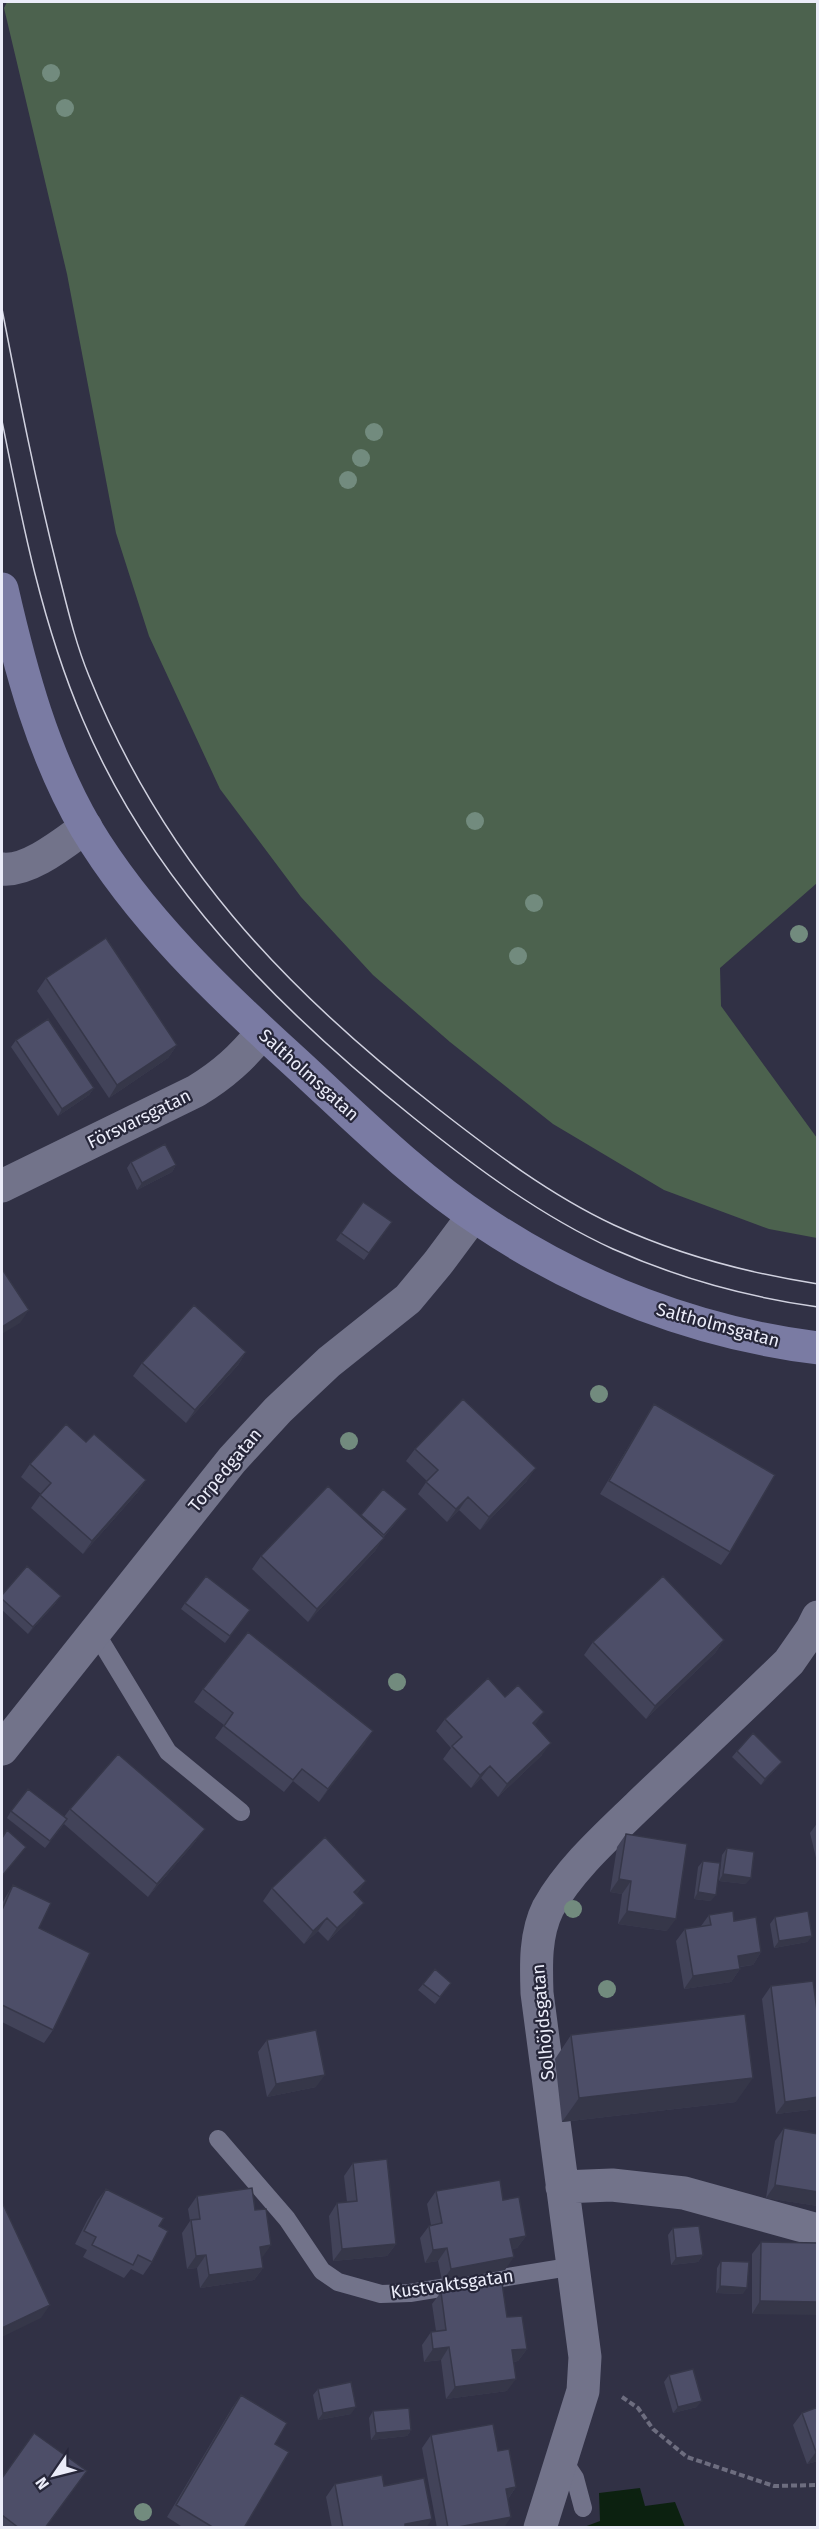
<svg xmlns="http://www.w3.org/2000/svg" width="819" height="2529" font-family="'Fira Sans',sans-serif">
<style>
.green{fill:#4c624e}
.water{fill:#0c2110}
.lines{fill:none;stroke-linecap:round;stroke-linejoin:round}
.path{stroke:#6d6d7f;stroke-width:4;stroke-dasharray:6 3;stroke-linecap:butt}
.lane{stroke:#72738a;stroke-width:18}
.street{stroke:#72738a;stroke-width:33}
.secondary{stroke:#7a7ba3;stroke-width:33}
.tram{stroke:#d0d1df;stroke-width:1.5}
.tree{fill:#728b7e}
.wall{fill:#424359}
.shaded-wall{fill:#363749}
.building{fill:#4d4e68;stroke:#363749;stroke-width:1.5}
.labels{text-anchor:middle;stroke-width:4.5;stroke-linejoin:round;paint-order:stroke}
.street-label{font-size:18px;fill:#ebecf9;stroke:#27273a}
</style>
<rect width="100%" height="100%" fill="#313145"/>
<path class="green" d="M7 2H817V883L720 968 721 1006 817 1138V1238L769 1229 664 1190 553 1124 450 1042 373 975 301 897 220 789 149 636 116 533 67 274 4 8Z"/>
<path class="water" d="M640 2488 645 2506 675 2502 685 2527H584L600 2521 599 2493Z"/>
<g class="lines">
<path class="path" d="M622 2397 638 2408 653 2429 687 2457 774 2486 818 2485"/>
<path class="lane" d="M94 1630 168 1752 241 1812
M218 2139 287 2219 322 2271 338 2282 381 2294 410 2293 575 2266
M563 2460 575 2478 583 2508"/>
<path class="street" d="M2 869C29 872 65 842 86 827
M2 1186 196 1091C224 1074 241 1058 262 1033
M2 1749 232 1460 278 1410 329 1362 408 1299 438 1263 473 1216
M562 2187 612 2185 684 2193 818 2230
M540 2528 583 2391 585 2357 537 1993C536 1965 535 1934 548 1908 570 1869 606 1837 638 1806 688 1758 740 1710 789 1662L812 1629 818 1617"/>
<path class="secondary" d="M2 589C21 672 43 754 86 828 140 918 217 991 294 1061 354 1116 414 1177 483 1222 583 1289 698 1333 818 1348"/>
<path class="tram" d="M2 309C19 397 36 484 58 571 67 606 75 642 89 676 163 861 282 987 437 1108 492 1151 550 1195 614 1225 679 1255 747 1273 818 1284
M2 421C22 522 42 624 83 720 152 883 278 1009 414 1118 475 1167 541 1216 613 1249 678 1278 747 1297 818 1307"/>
</g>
<g class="tree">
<circle cx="51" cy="73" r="9"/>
<circle cx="65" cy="108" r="9"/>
<circle cx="374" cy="432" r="9"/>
<circle cx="361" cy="458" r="9"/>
<circle cx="348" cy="480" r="9"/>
<circle cx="475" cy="821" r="9"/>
<circle cx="534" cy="903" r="9"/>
<circle cx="799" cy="934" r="9"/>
<circle cx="518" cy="956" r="9"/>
<circle cx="599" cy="1394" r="9"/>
<circle cx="349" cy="1441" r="9"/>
<circle cx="397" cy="1682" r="9"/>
<circle cx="573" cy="1909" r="9"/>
<circle cx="607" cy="1989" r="9"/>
<circle cx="143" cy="2512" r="9"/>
</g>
<path class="wall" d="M46 978 177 1045 168 1058 109 1098 37 991Z
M16 1040 94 1088 89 1095 58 1116 11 1047Z
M131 1162 176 1165 172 1172 137 1190 127 1168Z
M363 1202 392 1222 364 1260 336 1240Z
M246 1352 238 1365 186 1423 133 1376 142 1363Z
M654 1404 730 1552 721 1565 600 1494 646 1417Z
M86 1442 146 1480 137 1493 83 1554 31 1508 41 1494 21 1477 30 1464Z
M415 1449 527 1481 480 1530 459 1510 447 1522 418 1494 427 1481 406 1461Z
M407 1509 383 1538 375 1551 308 1622 252 1569 261 1556 360 1516Z
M2 1595 56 1603 28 1634 2 1610Z
M185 1603 250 1610 225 1643 181 1609Z
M724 1640 715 1653 646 1719 584 1655 593 1642Z
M203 1689 373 1731 319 1802 293 1781 284 1792 215 1738 224 1725 194 1702Z
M505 1697 535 1725 542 1755 498 1797 481 1778 471 1788 443 1759 451 1748 436 1731 445 1719Z
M737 1751 777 1768 761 1785 732 1757Z
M70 1809 196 1841 148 1897 64 1824 45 1848 7 1818 11 1811 64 1817Z
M818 1822V1866L810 1833Z
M626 1834 667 1931 618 1924 622 1894 610 1892 617 1847Z
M727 1848 746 1884 719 1881 722 1855Z
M703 1861 711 1901 694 1899 698 1867Z
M366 1881 356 1894 355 1915 328 1941 318 1931 304 1944 263 1901 272 1888Z
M13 1885 39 1928 53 2030 44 2043 2 2022V1904L5 1898Z
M709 1915 734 1921 761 1952 753 1965 740 1967V1969L731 1982 684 1989 676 1941 685 1929 701 1926Z
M775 1917 812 1936 807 1942 774 1948 770 1924Z
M451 1983 435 2004 418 1990 423 1984Z
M771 1986 818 2018V2109L776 2114 762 1999Z
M571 2035 736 2102 562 2122 555 2059Z
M267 2040 316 2087 267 2097 258 2052Z
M784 2128 818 2134V2206L766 2198 775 2141Z
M353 2163 396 2244 387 2256 333 2261 329 2216 337 2203 347 2202 344 2176Z
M106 2189 159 2226 152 2262 143 2275 131 2269 124 2278 83 2257 87 2250 75 2244 97 2201Z
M436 2191 503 2200 526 2236 517 2248 512 2249 505 2270 442 2281 438 2261 425 2263 420 2238 429 2226 431 2225 427 2204Z
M197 2196 262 2258 263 2268 254 2280 200 2288 197 2268 187 2269 182 2233 190 2221 188 2209Z
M673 2228 703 2255 698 2262 671 2265 668 2235Z
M761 2242 818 2243 752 2314V2254Z
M721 2261 743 2294 716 2293 717 2268Z
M441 2292 507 2317 527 2349 518 2361 513 2362 507 2391 446 2399 441 2360 424 2362 422 2345 431 2332 436 2331 432 2304Z
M669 2375 697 2407 673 2413 664 2382Z
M318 2389 351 2414 318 2420 313 2395Z
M241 2395 275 2444 244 2528H184L167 2517 232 2408Z
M818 2407V2461L807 2464 793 2425 802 2413Z
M373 2411 411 2430 407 2436 371 2440 369 2418Z
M431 2435 498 2451 516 2487 508 2499 504 2528H437L422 2448Z
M2 2478 46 2528H2Z
M335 2484 384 2486 426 2528H332L326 2497Z"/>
<path class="shaded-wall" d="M177 1045 168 1058 109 1098 117 1085Z
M94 1088 89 1095 58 1116 62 1109Z
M176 1165 172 1172 137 1190 142 1183Z
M29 1310 20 1323 2 1334V1327Z
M246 1352 238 1365 186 1423 195 1410Z
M536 1468 527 1481 480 1530 489 1517Z
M146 1480 137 1493 83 1554 92 1541Z
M468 1497 459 1510 447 1522 456 1509Z
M384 1538 375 1551 308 1622 317 1609Z
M61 1596 56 1603 28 1634 33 1627Z
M724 1640 715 1653 646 1719 655 1706Z
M544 1712 535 1725 533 1723Z
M373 1731 365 1744 319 1802 328 1789Z
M551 1743 542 1755 498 1797 507 1784Z
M782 1762 777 1768 761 1785 765 1779Z
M490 1766 481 1778 471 1788 480 1775Z
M205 1829 196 1841 148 1897 157 1884Z
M723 1874 751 1878 746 1884 719 1881Z
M619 1879 631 1881 622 1894 610 1892Z
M366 1881 358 1893 345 1905 354 1892Z
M698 1892 716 1895 711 1901 694 1899Z
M364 1903 355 1915 328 1941 337 1928Z
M627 1911 676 1919 667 1931 618 1924Z
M327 1918 318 1931 304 1944 313 1931Z
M812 1936 807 1942 774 1948 779 1941Z
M761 1952 753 1965 729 1968 738 1956Z
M740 1969 731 1982 684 1989 693 1976Z
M325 2075 316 2087 267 2097 276 2084Z
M753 2078 736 2102 562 2122 579 2098Z
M818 2097V2109L776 2114 785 2102Z
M775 2185 818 2192V2206L766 2198Z
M526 2236 517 2248 501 2251 510 2239Z
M396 2244 387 2256 333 2261 342 2249Z
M271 2245 262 2258 251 2259 260 2247Z
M447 2248 438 2261 425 2263 433 2250Z
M206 2255 197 2268 187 2269 196 2256Z
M703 2255 698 2262 671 2265 676 2258Z
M514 2257 505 2270 442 2281 451 2269Z
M263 2268 254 2280 200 2288 209 2275Z
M720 2286 747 2288 743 2294 716 2293Z
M760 2301 818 2302V2315L752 2314Z
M50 2305 41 2318 2 2337V2328Z
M449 2347 441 2360 424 2362 433 2349Z
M527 2349 518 2361 503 2363 512 2350Z
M516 2379 507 2391 446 2399 455 2387Z
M702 2401 697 2407 673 2413 678 2407Z
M356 2407 351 2414 318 2420 323 2413Z
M411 2430 407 2436 371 2440 376 2433Z
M818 2451V2461L807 2464 816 2452Z
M516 2487 507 2500 506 2489Z
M511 2517 504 2528H453Z
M432 2519 426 2528H403L405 2524Z"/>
<path class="building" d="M106 938 177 1045 117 1085 46 978Z
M48 1019 94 1088 62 1109 16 1040Z
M165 1144 176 1165 142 1183 131 1162Z
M363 1202 392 1222 369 1253 341 1233Z
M2 1269 29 1310 2 1327Z
M194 1305 246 1352 195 1410 142 1363Z
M463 1399 536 1468 489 1517 468 1497 456 1509 426 1482 438 1470 415 1449Z
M654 1404 775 1475 730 1552 609 1481Z
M66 1424 86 1442 94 1434 146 1480 92 1541 40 1495 51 1483 30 1464Z
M328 1486 384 1538 317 1609 261 1556Z
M383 1489 407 1509 384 1535 361 1515Z
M27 1566 61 1596 33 1627 2 1599V1595Z
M206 1576 250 1610 230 1636 185 1603Z
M663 1576 724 1640 655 1706 593 1642Z
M248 1632 373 1731 328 1789 302 1769 293 1780 224 1726 233 1713 203 1689Z
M488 1678 505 1697 518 1685 544 1712 533 1723 551 1743 507 1784 490 1766 480 1775 452 1746 462 1737 445 1719Z
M753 1733 782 1762 765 1779 737 1751Z
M118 1754 205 1829 157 1884 70 1809Z
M28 1789 67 1819 50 1841 11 1811Z
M7 1830 26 1847 2 1876V1838Z
M626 1834 687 1844 676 1919 627 1911 631 1881 619 1879Z
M325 1837 366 1881 354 1892 364 1903 337 1928 327 1918 313 1931 272 1888Z
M727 1848 754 1852 751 1878 723 1874Z
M703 1861 720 1863 716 1895 698 1892Z
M13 1885 51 1903 39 1928 90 1953 53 2030 2 2005V1910Z
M733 1911 734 1921 756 1917 761 1952 738 1956 740 1969 693 1976 685 1929 711 1925 709 1915Z
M808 1911 812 1936 779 1941 775 1917Z
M435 1969 451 1983 440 1997 423 1984Z
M813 1981 818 2018V2097L785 2102 771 1986Z
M745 2014 753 2078 579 2098 571 2035Z
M316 2030 325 2075 276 2084 267 2040Z
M784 2128 818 2134V2192L775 2185Z
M387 2159 396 2244 342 2249 337 2203 357 2201 353 2163Z
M500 2180 503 2200 519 2197 526 2236 510 2239 514 2257 451 2269 447 2248 433 2250 429 2226 442 2223 436 2191Z
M252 2188 255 2210 266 2209 271 2245 260 2247 263 2268 209 2275 206 2255 196 2256 191 2220 200 2219 197 2196Z
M106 2189 164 2218 159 2226 168 2231 152 2262 138 2255 133 2265 92 2245 96 2237 84 2231Z
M2 2202 50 2305 2 2328Z
M699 2226 703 2255 676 2258 673 2228Z
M761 2242 818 2243V2302L760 2301Z
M721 2261 749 2262 747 2288 720 2286Z
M502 2283 507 2317 522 2316 527 2349 512 2350 516 2379 455 2387 449 2347 433 2349 431 2332 446 2330 441 2292Z
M693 2369 702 2401 678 2407 669 2375Z
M351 2382 356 2407 323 2413 318 2389Z
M241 2395 287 2423 275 2444 289 2452 244 2528H214L176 2505Z
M818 2407V2451L816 2452 802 2413Z
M409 2408 411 2430 376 2433 373 2411Z
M493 2424 498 2451 509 2449 516 2487 506 2489 511 2517 453 2528H448L431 2435Z
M34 2433 87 2471 45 2528H19L2 2515V2478Z
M382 2475 384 2486 424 2478 432 2519 405 2524V2528H343L335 2484Z"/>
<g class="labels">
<g class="street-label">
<text transform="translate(309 1075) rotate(42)" y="6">Saltholmsgatan</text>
<text transform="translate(139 1119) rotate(-26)" y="6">Försvarsgatan</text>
<text transform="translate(718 1325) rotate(15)" y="6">Saltholmsgatan</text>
<text transform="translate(225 1470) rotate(-50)" y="6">Torpedgatan</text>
<text transform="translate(543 2022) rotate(-95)" y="6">Solhöjdsgatan</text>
<text transform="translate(452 2284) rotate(-8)" y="6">Kustvaktsgatan</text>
</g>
</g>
<rect width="819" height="2529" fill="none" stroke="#ebecf9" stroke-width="6"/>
<g transform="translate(54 2475) rotate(235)" stroke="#27273a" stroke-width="4.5" paint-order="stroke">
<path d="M0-4.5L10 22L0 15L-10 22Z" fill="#ebecf9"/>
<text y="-9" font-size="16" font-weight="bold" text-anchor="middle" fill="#ebecf9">N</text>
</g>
</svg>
